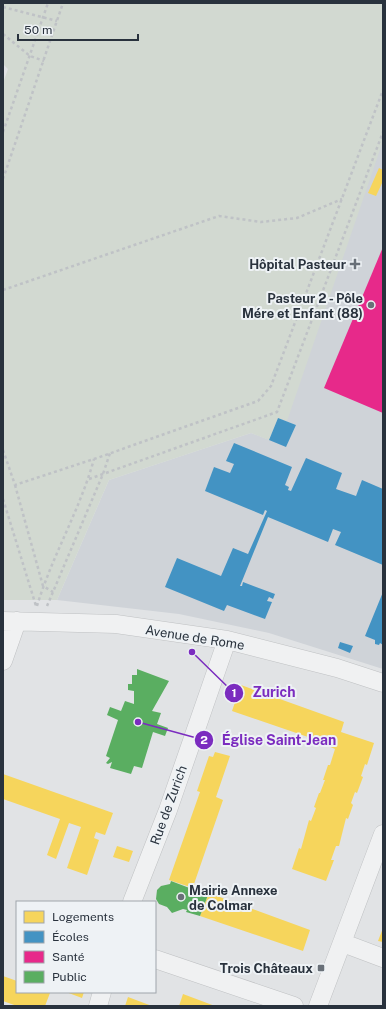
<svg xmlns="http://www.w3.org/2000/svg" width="386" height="1009" font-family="'Public Sans',sans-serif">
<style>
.built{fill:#cfd3d8}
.green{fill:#d2d9d1}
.homes{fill:#f6d55c}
.schools{fill:#4393c3}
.health{fill:#e7298a}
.public{fill:#5aae61}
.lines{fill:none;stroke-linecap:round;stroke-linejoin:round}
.street-casing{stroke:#bfc1c3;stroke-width:19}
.path{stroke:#bfc2c6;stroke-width:2.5;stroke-dasharray:3 3;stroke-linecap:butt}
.street{stroke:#f0f1f2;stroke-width:18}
.poi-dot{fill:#697078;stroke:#eef2f5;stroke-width:1.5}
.labels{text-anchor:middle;stroke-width:4;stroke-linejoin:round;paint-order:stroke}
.poi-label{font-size:13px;font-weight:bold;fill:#29323d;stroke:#eef2f5;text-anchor:end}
.street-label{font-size:13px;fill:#29323d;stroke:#eef2f5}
.leader{fill:none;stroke:#7b2cbf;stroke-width:1.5}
.callout-dot{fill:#7b2cbf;stroke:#eef2f5;stroke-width:1.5}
.mark-label{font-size:12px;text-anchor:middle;font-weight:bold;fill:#fff}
.callout-label{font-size:14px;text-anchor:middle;font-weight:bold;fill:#7b2cbf;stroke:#eef2f5;stroke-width:4;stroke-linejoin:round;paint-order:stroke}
</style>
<rect width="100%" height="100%" fill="#e1e3e5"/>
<path class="built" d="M383 113V669L269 633 179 614 57 600 109 480 251 433 286 446 296 425 269 415Z"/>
<path class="green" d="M3 3H383V141L287 421 278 418 269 440 251 433 109 480 57 600H3V83L8 69 3 64Z"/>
<path class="homes" d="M379 168 383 170V181L376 196 368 193Z
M241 685 344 722 341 732 374 743 367 765 365 764 361 776 363 777 357 793 355 792 351 803 353 805 348 819 346 818 339 846H336L331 860H334L326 881 292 869 299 848 301 849 309 820 311 821 316 808 314 807 319 793H320L325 780H323L328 765H330L335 749 308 737 232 711Z
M215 752 230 756 216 797 223 800 194 884 201 886 199 890 169 880 200 792 197 791 209 756 213 757Z
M3 774 113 813 105 835 96 832 94 838 99 840 87 875 67 868 81 827 69 823 56 859 47 855 60 819 3 799Z
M117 846 133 851 129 862 113 857Z
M208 895 217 896 310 930 303 951 200 916Z
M383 928V942L378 941Z
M3 976 17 981V992L50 993 45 1006H17L3 1001Z
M66 992H84L82 998Z
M183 994 215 1006H179Z
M128 997 152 1006H125Z"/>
<path class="schools" d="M278 418 296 425 286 447 269 440Z
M234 443 292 467 285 485 289 487 288 490 291 491 306 458 342 473 336 489 356 496 362 480 383 489V565L335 545 341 532 333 529 328 542 268 517 240 586H242L243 582 275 594 273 599 269 597 267 601 272 602 265 619 227 605 224 611 165 587 177 558 221 576 233 548 248 554 267 511 265 510 263 515 205 491 214 467 230 473 234 464 226 461Z
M383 592V645L380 643 379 645 375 644V640L365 636Z
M340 642 353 646 350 653 338 648Z"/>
<path class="health" d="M383 247V413L324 388Z"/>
<path class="public" d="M137 669 169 681 152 711 161 713 157 724 168 728 165 736 153 732 142 768 134 766 131 774 110 768 112 762 108 764 106 763 110 758 106 756 118 720 107 715 110 707 121 711 125 701 134 704V691L128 690V684H132V675H137Z
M171 881 208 895 200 916 186 912 187 910 183 909 172 913 167 907 159 904 156 899 157 890 161 886 170 884Z"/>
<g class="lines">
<g class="street-casing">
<path id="street" d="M3 621 116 624 227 640 337 668 383 683
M3 661 17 621
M132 902 168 810 227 640
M343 943 383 958
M155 959 294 1006
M98 1006 102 992
M318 1006 383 834"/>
</g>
<path class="path" d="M3 7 57 21
M3 34 30 56 44 61
M3 132 48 3
M3 179 63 3
M3 290 219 216 261 222 297 218 342 199
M3 450 15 485 94 459 258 401 271 386 383 90
M89 479 277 412 383 132
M15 485 43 586 53 592
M3 499 36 606
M37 606C52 556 80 510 94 459
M47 606 103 474 110 453"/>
<use href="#street" class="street"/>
</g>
<g class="poi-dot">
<path d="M353 258h4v4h4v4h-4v4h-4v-4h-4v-4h4z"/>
<circle cx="371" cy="305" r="4"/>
<circle cx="181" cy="897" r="4"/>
<rect x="317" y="964" width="8" height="8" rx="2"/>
</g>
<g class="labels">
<g class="poi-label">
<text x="346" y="269">Hôpital Pasteur</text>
<text x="363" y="303">Pasteur 2 - Pôle<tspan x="363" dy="15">Mére et Enfant (88)</tspan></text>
<text x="189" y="895" text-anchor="start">Mairie Annexe<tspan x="189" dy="15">de Colmar</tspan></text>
<text x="313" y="973">Trois Châteaux</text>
</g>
<g class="street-label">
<text transform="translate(195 637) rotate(9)" y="5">Avenue de Rome</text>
<text transform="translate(168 805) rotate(-70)" y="5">Rue de Zurich</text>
</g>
</g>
<path class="leader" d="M192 652L234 693M138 722L204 740"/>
<g class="callout-dot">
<circle cx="192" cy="652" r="4"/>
<circle cx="138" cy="722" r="4"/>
<circle cx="234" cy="693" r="10"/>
<circle cx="204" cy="740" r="10"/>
</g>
<g class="mark-label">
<text x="234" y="697">1</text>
<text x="204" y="744">2</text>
</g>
<g class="callout-label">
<text x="274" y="697">Zurich</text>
<text x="279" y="745">Église Saint-Jean</text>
</g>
<rect width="386" height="1009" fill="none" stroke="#29323d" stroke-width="8"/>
<rect x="16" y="901" width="140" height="92" fill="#eef2f5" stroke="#9fa5ab"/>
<rect x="24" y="911" width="20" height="12" fill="#f6d55c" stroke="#9fa5ab"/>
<text x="52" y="921" font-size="12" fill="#29323d">Logements</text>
<rect x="24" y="931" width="20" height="12" fill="#4393c3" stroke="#9fa5ab"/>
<text x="52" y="941" font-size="12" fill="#29323d">Écoles</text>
<rect x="24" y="951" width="20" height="12" fill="#e7298a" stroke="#9fa5ab"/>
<text x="52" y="961" font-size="12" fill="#29323d">Santé</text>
<rect x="24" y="971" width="20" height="12" fill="#5aae61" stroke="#9fa5ab"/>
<text x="52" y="981" font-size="12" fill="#29323d">Public</text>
<path d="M18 34v6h120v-6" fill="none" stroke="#29323d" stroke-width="2"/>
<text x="24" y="34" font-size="12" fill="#29323d" stroke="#eef2f5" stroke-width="3" paint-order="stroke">50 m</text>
</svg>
